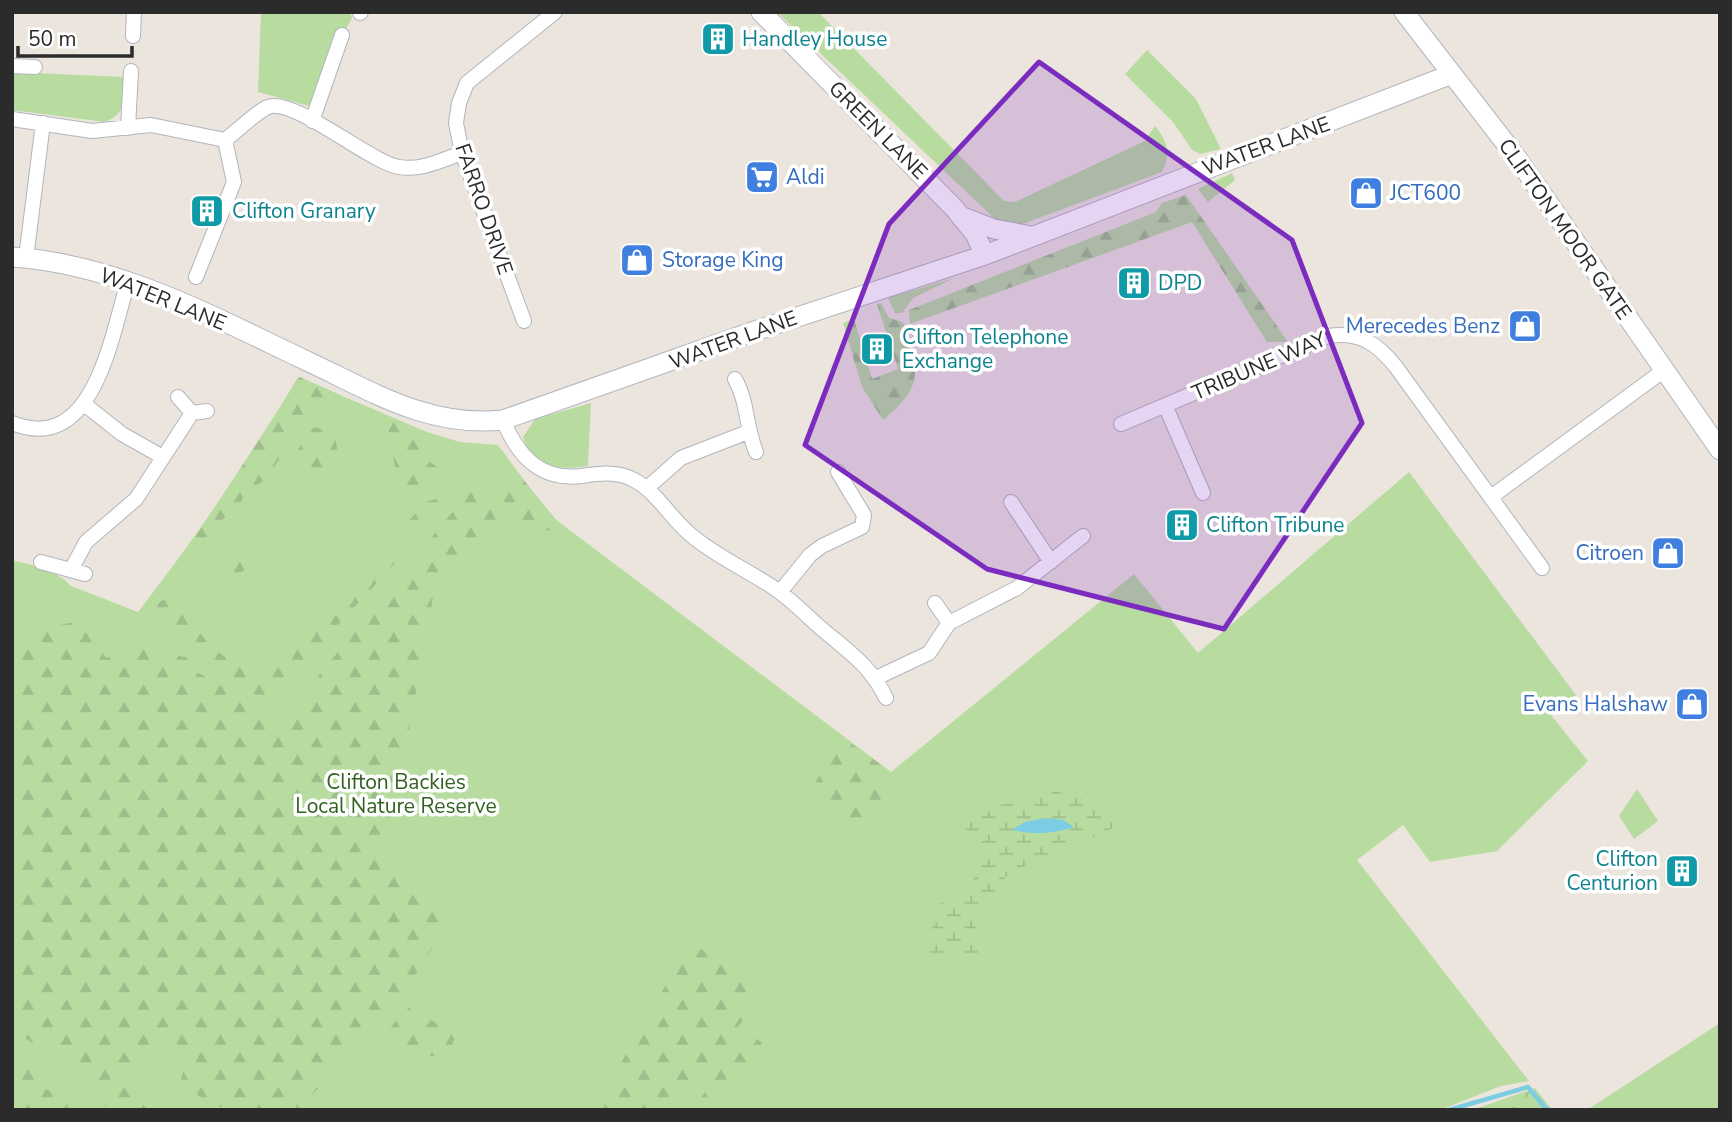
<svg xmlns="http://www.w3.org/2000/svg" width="1732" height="1122" font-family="'Nunito Sans',sans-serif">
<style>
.grass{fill:#b8dca0}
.forest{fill:url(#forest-firs)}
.wetland{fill:url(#wetland-marsh)}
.park{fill:url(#park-crowns)}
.water{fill:#7ccce3}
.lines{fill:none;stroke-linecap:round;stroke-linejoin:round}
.stream{stroke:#7ccce3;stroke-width:4.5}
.street-casing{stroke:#b2b5bd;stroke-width:16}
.secondary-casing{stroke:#b2b5bd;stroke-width:21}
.street{stroke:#fff;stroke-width:14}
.secondary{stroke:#fff;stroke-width:19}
.marked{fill:#7b2cbf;fill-opacity:0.2;stroke:#7b2cbf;stroke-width:5;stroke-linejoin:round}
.labels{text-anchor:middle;stroke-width:7;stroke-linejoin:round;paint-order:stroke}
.culture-label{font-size:21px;fill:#0d838f;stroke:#fff;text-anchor:start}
.street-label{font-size:21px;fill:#2b2b2b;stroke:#fff}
.shop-label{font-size:21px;fill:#366cbe;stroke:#fff;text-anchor:start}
.park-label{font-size:21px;fill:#326122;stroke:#fff}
</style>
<defs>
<pattern id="forest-firs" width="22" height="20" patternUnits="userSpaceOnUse" patternTransform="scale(1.75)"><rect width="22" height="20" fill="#b8dca0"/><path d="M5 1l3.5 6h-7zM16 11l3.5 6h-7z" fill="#9ebd8a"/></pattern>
<pattern id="wetland-marsh" width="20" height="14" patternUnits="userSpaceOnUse" patternTransform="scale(1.75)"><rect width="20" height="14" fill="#b8dca0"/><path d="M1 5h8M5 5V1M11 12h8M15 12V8" fill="none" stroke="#9ebd8a"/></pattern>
<pattern id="park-crowns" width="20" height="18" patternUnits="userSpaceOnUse" patternTransform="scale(1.75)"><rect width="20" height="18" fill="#b8dca0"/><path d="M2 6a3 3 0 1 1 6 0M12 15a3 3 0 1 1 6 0" fill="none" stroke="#9ebd8a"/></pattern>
</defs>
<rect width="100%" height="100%" fill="#ebe5de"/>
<path class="grass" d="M261 12H350L352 18 320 76 313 107 258 92Z
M777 12H818L1004 201 1015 202 1145 141 1155 126C1168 142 1171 154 1162 172L1020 225 997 221Z
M1147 50 1196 99 1221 149 1200 154 1192 150 1173 122 1125 74Z
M12 72 125 77C124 99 127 113 105 122L12 110Z
M1232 173 1235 180 1208 202 1198 189Z
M954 278 913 298 902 313H895L888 298Z
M298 377 427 432 460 442 498 445 551 516 891 772 1134 574 1198 653 1409 472 1576 695 1551 715 1588 761 1497 851 1430 862 1403 825 1357 860 1529 1081 1501 1086 1440 1110H12V560C33 565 57 570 71 586L138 612C196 537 250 459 298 377Z
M591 403 588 466C562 471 531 467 523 437L535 419Z
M1637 789 1658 821 1634 839 1619 816Z
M1720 1023V1110H1587Z"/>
<path class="forest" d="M1186 195 1288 342H1267L1192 222 910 324 909 310 1156 212 1162 203Z
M881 303 889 318 903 322C917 370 927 384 883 420L862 387 843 323 854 319 872 379 898 369 877 304Z
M300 377 338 394 332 401 315 407 265 480 247 491 237 508 221 521 214 535 200 549 188 548Z
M386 416 427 432 436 446 429 461 440 469 433 484C418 489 409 488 397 479Z
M314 427 332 432C343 453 335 467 314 476L300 466 296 454 307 433Z
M521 477 563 528 538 532 510 516 498 531 438 570 386 857 453 916 410 983 299 1110C249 1110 217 1121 181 1079L189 1053 176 1044C154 1050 138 1062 128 1081L138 1100 158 1110H108L83 1073 63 1051 38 1047 22 1036 12 1024V639L28 648 48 627 75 622 96 641 106 658 127 651 138 642C156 645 170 655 188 658L197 672 237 695 253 711 284 718 473 487 496 490Z
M449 495 451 498 442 513 266 702 147 619 159 602 169 598 174 600 212 648 245 670H259L265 674 299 648 333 604 350 592 356 579 367 575C375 554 387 550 404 538V526L426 502Z
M236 551 245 552 244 570 235 576H223L217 568 218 560Z
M845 739 891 772 864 849 805 797Z
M690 943 768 986 678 1110H594Z
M407 1007 457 1034 447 1055 415 1057 382 1038Z
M746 1030 762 1043 718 1110H693Z
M12 1052 35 1072 44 1088 69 1101 77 1110H12Z"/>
<path class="wetland" d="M1081 787 1091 796 1102 817 1113 819 1116 827 1009 873 979 910 975 925 982 943 978 953 969 955 957 947 946 956 934 958C920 943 927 929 942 918L936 912 938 904C945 902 954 901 960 897 975 888 983 854 981 839L958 824 959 819 979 818 998 805 1033 800 1050 789 1064 794Z"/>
<path class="park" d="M1535 1088 1552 1110H1472Z"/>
<path class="water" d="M1045 818 1063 820 1074 827C1053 834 1034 835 1012 830L1025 822Z"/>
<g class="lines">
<path class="stream" d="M1449 1110 1528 1087 1547 1110"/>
<g class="street-casing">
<path id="street" d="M360 13 361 12
M133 36 134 12
M12 66 35 67
M12 119 92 131 151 125 225 140C236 132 256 112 268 107 292 96 371 163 399 167 421 171 442 160 462 153
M312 121 342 35
M128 128 131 71
M26 258 43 123
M196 277 234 182 225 140
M524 321 462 153 456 123 459 103 467 83 555 12
M735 379C748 402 746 428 756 452
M178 397 192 413 207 411
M84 404 122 434 161 456
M1165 405 1203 493
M503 420C518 456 540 481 582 476 600 473 617 471 634 480 659 493 673 523 696 539 721 559 751 572 777 590 798 605 814 624 834 639 857 658 873 671 886 698
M12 423C94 456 111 336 128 282
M1121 424 1328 336C1359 331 1377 343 1396 367L1542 568
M647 488 681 458 748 432
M1491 497 1663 371
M1011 502 1051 562
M41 562 85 574
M71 570 86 542 136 499 192 413
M780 592 810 555 822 546 862 527 864 515 838 472
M935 603 949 623
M876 678 929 653 949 623 1017 588 1083 536"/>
</g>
<g class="secondary-casing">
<path id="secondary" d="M761 12 954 208 975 234 985 255
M1404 12 1517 158 1720 450
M963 217 994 229 1031 236
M12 257C118 264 214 317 307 361 373 392 429 428 503 420L749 333 985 255 1452 74"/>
</g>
<use href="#street" class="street"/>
<use href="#secondary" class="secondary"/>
</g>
<path class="marked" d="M1039 62 1292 240 1362 423 1224 629 987 569 805 445 889 224Z"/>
<defs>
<g id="building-square" transform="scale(1.75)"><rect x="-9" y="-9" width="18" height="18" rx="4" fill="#0f9aa8" stroke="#fff"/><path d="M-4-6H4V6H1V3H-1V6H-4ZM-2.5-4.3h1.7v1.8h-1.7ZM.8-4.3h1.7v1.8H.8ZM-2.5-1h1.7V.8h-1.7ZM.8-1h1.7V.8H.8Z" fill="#fff"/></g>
<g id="supermarket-square" transform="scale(1.75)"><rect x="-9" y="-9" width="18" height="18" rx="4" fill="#3f7fe0" stroke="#fff"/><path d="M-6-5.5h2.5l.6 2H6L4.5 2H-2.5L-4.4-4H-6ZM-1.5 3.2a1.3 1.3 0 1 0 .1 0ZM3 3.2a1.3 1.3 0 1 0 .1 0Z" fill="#fff"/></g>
<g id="shop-square" transform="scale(1.75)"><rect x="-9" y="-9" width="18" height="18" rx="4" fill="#3f7fe0" stroke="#fff"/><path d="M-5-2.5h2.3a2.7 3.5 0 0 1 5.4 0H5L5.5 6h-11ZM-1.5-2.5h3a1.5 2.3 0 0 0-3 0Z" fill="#fff"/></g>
</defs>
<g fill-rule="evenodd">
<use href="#building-square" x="718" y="39"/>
<use href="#supermarket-square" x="762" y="177"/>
<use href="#shop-square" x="1366" y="193"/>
<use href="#building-square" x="207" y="211"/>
<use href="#shop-square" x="637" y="260"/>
<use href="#building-square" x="1134" y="283"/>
<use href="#shop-square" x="1525" y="326"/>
<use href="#building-square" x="877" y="349"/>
<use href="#building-square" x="1182" y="525"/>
<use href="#shop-square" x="1668" y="553"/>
<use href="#shop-square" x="1692" y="704"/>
<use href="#building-square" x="1682" y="871"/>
</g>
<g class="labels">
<g class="culture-label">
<text x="742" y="46">Handley House</text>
<text x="232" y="218">Clifton Granary</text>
<text x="1158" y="290">DPD</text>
<text x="902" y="344">Clifton Telephone<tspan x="902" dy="24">Exchange</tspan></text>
<text x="1206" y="532">Clifton Tribune</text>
<text x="1658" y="866" text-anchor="end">Clifton<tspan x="1658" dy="24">Centurion</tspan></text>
</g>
<g class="street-label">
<text transform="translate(878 130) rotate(45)" y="7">GREEN LANE</text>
<text transform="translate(1266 146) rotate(-20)" y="7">WATER LANE</text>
<text transform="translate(484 209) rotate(71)" y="7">FARRO DRIVE</text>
<text transform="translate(1565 229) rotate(55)" y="7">CLIFTON MOOR GATE</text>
<text transform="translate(163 299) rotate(22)" y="7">WATER LANE</text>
<text transform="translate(733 340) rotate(-20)" y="7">WATER LANE</text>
<text transform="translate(1259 366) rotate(-23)" y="7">TRIBUNE WAY</text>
</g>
<g class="shop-label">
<text x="786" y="184">Aldi</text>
<text x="1390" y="200">JCT600</text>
<text x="662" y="267">Storage King</text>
<text x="1500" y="333" text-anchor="end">Merecedes Benz</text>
<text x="1644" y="560" text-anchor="end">Citroen</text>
<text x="1668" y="711" text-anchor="end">Evans Halshaw</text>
</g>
<g class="park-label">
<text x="396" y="789">Clifton Backies<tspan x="396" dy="24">Local Nature Reserve</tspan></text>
</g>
</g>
<rect width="1732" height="1122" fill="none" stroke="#2b2b2b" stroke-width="28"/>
<path d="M18 46v10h114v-10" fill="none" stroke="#2b2b2b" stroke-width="3.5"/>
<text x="28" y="46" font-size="21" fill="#2b2b2b" stroke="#ffffff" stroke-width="5" paint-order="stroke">50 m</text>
</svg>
